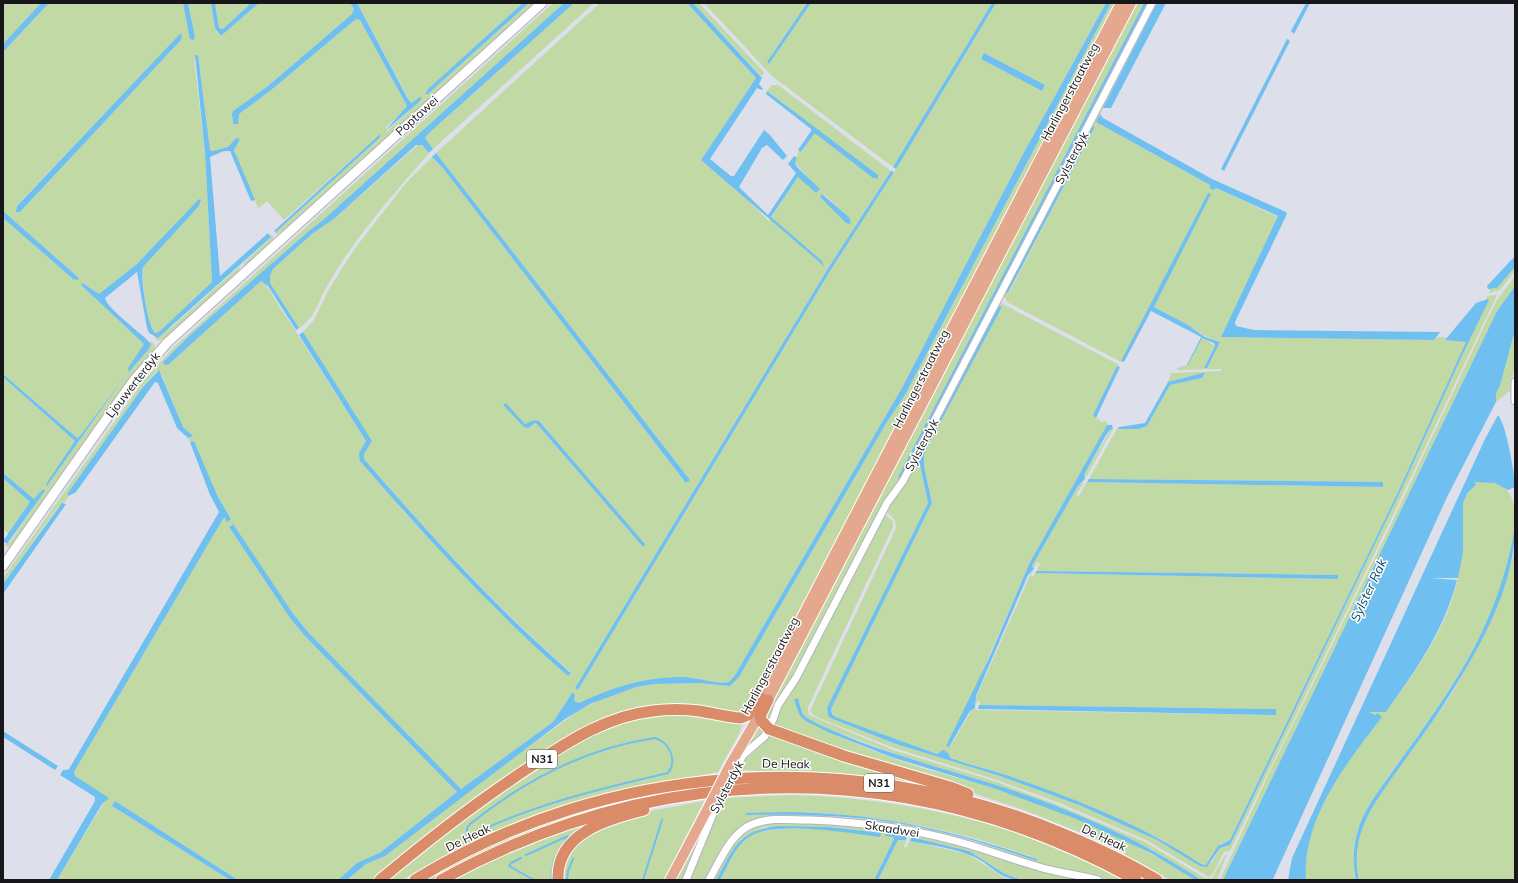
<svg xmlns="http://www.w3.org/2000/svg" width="1518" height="883" font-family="Mulish,sans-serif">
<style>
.green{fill:#c1d9a4;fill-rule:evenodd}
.water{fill:#6fc0f1}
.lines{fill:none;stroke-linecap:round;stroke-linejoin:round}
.stream{stroke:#6fc0f1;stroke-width:2}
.minor-casing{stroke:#b2b4be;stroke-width:9}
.secondary-casing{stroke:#b2b4be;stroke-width:11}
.primary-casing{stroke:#fff;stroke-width:12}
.trunk-casing{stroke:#fff;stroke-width:13}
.minor{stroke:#fff;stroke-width:7}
.secondary{stroke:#fff;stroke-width:9}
.primary{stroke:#e3a88e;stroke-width:10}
.trunk{stroke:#da8b68;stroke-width:11}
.minor-bridge-casing{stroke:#b2b4be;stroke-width:9;stroke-linecap:butt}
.primary-bridge-casing{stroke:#fff;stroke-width:12;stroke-linecap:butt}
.minor-bridge{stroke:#fff;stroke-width:7}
.primary-bridge{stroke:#e3a88e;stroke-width:10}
.labels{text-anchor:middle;stroke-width:3;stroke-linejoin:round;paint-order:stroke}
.shield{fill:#fff;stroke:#5d5d5f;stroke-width:1}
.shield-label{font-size:11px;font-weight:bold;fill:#17171b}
.street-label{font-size:12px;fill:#17171b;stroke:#fff}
.water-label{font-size:13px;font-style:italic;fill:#084c6c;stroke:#fff}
</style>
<rect width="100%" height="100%" fill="#dde0eb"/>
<path class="green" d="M3 3H41L3 44Z
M49 3H183L192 40 195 37 188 3H211L215 28 219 35H222L259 3H350L354 9 352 14 268 86 233 111 232 122 235 125 239 114 270 91 356 19 360 20 407 106 404 111 386 127V132L418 103V98L411 103 357 3H523L425 92 428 94 529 3H537L289 227 277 234 273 231 276 232 375 142 380 134 284 220 267 201 259 208C252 199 234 156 234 143L228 147 212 151 210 150 200 69 194 58 205 153 212 282 159 333H155C148 327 141 277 143 267L201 203 200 200 137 264 99 294 84 283 81 285 144 344 131 370 149 349 151 341 155 345 153 353 13 546 9 547 4 545 10 542 45 491 34 499 3 473V377L75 441 47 486 125 376 80 436 77 438 3 374V218L73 279 79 278 3 211V52ZM181 34V40L20 212H18L16 209 17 205Z
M215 3H251L223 29 219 28Z
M553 3H564L322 221 310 230 190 335 165 360 168 365 251 289 261 281 264 282 366 441 359 453 404 512 495 608 568 676 571 672C496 607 429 534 364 459V454L371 441 303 332 314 320 329 289 356 247 405 184 432 157 442 167 686 483 690 480 436 153 600 3H687L756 78 701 160 742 194 769 221 798 177 820 190 795 163 797 158 796 157 799 151 802 152 814 133 816 134 784 103 767 91 772 85H778L891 171 827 270 575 688 578 690 830 271 894 172 996 3H1106L1022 156 903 386 735 675 729 682C719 685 695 677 683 677 645 677 613 688 579 703L574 701 572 693 553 722 461 789 308 632 294 615 232 524 229 527 290 618 304 635 457 792 381 852 357 863 338 880H238L115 801 112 806 230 880H57L105 801 75 776 74 772 223 519H231L218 497 194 441 190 442 188 438 192 436 183 427 161 373 156 371 143 387 67 494 69 496 64 503 58 507 3 584V578L143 382 173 348ZM984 53 1045 85 1042 91 981 59ZM822 194 826 196 849 217 851 222 820 197ZM506 403 525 424 539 421 645 545 642 546 537 424 535 423 528 428Z
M574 3H594L433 149 425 138 429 133Z
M693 3H699L761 69 764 73 761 76Z
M704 3H807L767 62 769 64 811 3H992L893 167 772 76Z
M1111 3H1118L749 707 741 714 702 710 603 722 377 880H347L366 864 385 856 464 794 581 709 609 696 636 687 654 684 698 683 730 686 739 677 887 422 905 395Z
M1135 3H1144L898 477 900 478 1147 3H1150L927 432 769 724 766 714Z
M1153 3H1157L1096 122 1210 185V188H1216L1278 217 1221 337 1434 340 1438 337H1446L1445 340 1467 342 1399 490 1230 840 1221 844 1206 865 1201 864 1158 838 1080 803 1001 773 956 760 942 752 937 754 834 717 831 709 932 503 924 466V453L1002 307 999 306 915 466 920 463 928 503 827 710 828 716 896 744 1000 776 1079 805 1157 840 1204 867 1212 862 1220 848 1228 846 1232 841 1401 490 1461 358 1489 300H1486L1487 296 1497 295 1386 530 1230 851 1224 852 1213 874 1209 877 1146 840 1057 802 994 779 894 748 821 719 813 715 810 711 896 528 895 520 886 511 1001 303 1119 365 1093 415 1103 423 1104 420 1108 424 1029 564 950 747 973 708 977 710 1276 715V709L979 705 981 702 978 701 977 703 975 700 1031 573H1032L1031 576 1033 577 1035 573 1337 579 1338 575 1037 571 1040 563 1037 562 1034 569 1032 566 1078 486 1084 482 1076 495 1079 496 1087 482 1383 487V482L1089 479 1117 429H1139L1147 426 1170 385 1202 378 1205 373 1168 382 1171 373 1221 371V369L1177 370V368L1188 365 1201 339 1204 338 1215 346 1204 368 1220 342 1205 336 1188 325 1154 307 1208 193 1121 362 1007 302 1003 294ZM1093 126 1095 127 1009 293 1007 292Z
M420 143 429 153C392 196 355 237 327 286 318 302 315 318 299 328L270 283V276L273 269 312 234 335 218Z
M270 234 274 238C265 248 255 263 242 265L271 237Z
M241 265 237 274 169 336 159 341 154 338 172 327Z
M1515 267V271L1500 290 1489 293 1490 289 1497 288Z
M1515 276V286L1497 311 1223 880H1220L1272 767 1386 535 1486 322 1497 300Z
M1515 330V360L1511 390 1496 402V396L1464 443 1500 386Z
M1111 429H1113L1085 479 1084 475Z
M3 478 30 502 9 534 3 529Z
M1475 482C1482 482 1491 481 1498 484 1517 491 1516 518 1514 535 1503 610 1460 677 1416 738 1398 764 1377 789 1363 818 1353 838 1351 858 1356 880H1306C1302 818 1347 763 1382 717L1372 714 1369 712H1386C1415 672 1450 625 1458 576 1462 552 1461 527 1463 503L1468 492 1476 485Z
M884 514 893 521V527L808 707 809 715 893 750 994 781 1056 804 1145 842 1205 878H1212L1225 855 1227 854 1217 880H1201L1152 850 1075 815 1023 795 928 766 829 729 808 719 801 710 800 716C840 739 885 757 929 770 951 776 974 782 996 789 1064 811 1136 840 1195 880H1170L1101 841 1027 811 773 727 780 706Z
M1515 546V880H1359C1358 873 1356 866 1356 859 1357 806 1424 739 1452 693 1478 648 1505 598 1515 546Z
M683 711 743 721 739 734 718 772 608 794 549 812 455 852 402 880H384L414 854 563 748 618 720Z
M756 719 764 729 758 738 746 747Z
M770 731 949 791 858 776 738 770 740 763Z
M709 788 615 806 572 818 497 847 434 880H422L490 845 572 814 661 792Z
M793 795C887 798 982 815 1069 853 1088 861 1107 871 1127 880H1108L1056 868 973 843 833 818 745 825 706 880H688L717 812H720L723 798ZM806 812C874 816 939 826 1003 847 1014 851 1026 854 1037 859L936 831 888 822 806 814 746 815V813Z
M704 801 664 880H561L567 855 588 832 646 812Z
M591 821 580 832 556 880H451L513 849Z
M769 823H822L906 833 907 838 904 847 906 848 913 834 962 845 1089 880H1022L1005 874 969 851 911 837 910 841 968 854 1003 877 1012 880H878L897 842 899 839H906V837L886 833V836L893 837 894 839 874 880H720C728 866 735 847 748 837 769 822 853 832 881 833L829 827H764L741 839 716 880H713C730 852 735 831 769 823Z
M701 828 682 880H674Z"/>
<path class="water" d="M41 3H49L3 52V44Z
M183 3H188L195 37 193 40 190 39Z
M211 3H215L219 28 223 29 251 3H259L222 35H220L215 28Z
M350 3H357L407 97 411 103 420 97 422 98 418 103 384 132 407 106 360 20 356 19 270 91 239 114 238 124H233L232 114 233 111 268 86 352 14 354 9Z
M523 3H529L428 94H425L428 89Z
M564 3H574L429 133 425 138 433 149 429 153 422 145H416L335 218 312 234 273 269 270 276V283L299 328 296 330 268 286 261 281 168 365 164 364 163 362 190 335 310 230 322 221Z
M687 3H693L762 78 759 84 763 89 762 90 757 88 710 159 731 176H734L764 130 769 134 787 156 783 160 767 145 762 148 739 187 768 215 796 173 788 164 794 156 797 158 795 163 797 167 820 189 816 193 798 177 771 217 822 261 824 266 701 160 756 78Z
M807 3H811L769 64 767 62Z
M992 3H996L896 169 893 167Z
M1106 3H1111L905 395 887 422 739 677 730 686 698 683 654 684 636 687 590 704 565 719 385 856 366 864 347 880H338L357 863 381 852 457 792 304 635 290 618 229 527 233 524 294 615 308 632 461 789 553 722 572 693 575 694 574 701 579 703C613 687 645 677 683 677 695 677 719 685 729 682L735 675 903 386 1022 156Z
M1144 3H1147L900 478 898 477Z
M1157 3H1166L1111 108H1103Z
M1306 3H1310L1294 34 1291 31Z
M182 34 181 40 20 212H16L17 206 179 35Z
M1287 39 1290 41 1224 171 1221 169Z
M984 53 1045 85 1042 91 981 59Z
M195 55H198L210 150 212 151 228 147 236 138 240 139 234 150 255 200 251 201 230 151H224L210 157 220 276 268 233 271 237 158 338 149 333 147 328 137 272 105 298C107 309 142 333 151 344L149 349 129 372 128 368 144 344 81 285 83 283 99 294 137 264 199 199 201 201 199 206 143 267C140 277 148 327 155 333L159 332 212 282 205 153Z
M767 91 878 175V179L873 178 816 134H814L801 152 798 150 811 131V129L766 94Z
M1100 114 1103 118 1212 179 1286 212 1287 214 1235 322 1236 326 1254 330 1440 332 1434 340 1221 337 1278 216 1216 188 1213 190 1210 188V185L1096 122Z
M1093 126 1095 127 1008 293 1006 292Z
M380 134V137L375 142 276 232 274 231Z
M436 153 690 480 686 483 442 167 432 157Z
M891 171 894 172 830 271 578 690 575 688 827 270Z
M1208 193 1211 194 1154 307 1188 325 1205 337 1220 342 1207 368H1204L1215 346 1214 343 1202 338 1188 365 1177 368 1187 365 1201 337 1151 311 1124 362 1121 361Z
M822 194 849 217 851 222 849 224 846 223 820 197Z
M3 211 79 278 78 280 73 279 3 218Z
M1515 256V267L1497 288 1488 289 1487 286Z
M1515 286V330L1500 386 1496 393V402L1448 495 1273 879 1223 880 1497 311Z
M1488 299 1489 300 1461 358 1401 490 1232 841 1230 845 1220 848 1207 867 1200 866 1157 840 1079 805 1000 776 896 744 833 719 828 716 827 708 928 503 920 464 917 468 915 467 999 306 1002 307 924 453V466L932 503 831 709 832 714 835 717 937 754 943 750 947 752 951 758C968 765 986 768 1003 774 1071 797 1141 824 1201 864L1206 865 1218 846 1230 840 1399 490 1466 342 1445 340 1476 303Z
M303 332 372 441 364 454V459C429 534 496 608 571 673L568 676C493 611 425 536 360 461L359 453 366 441 299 335Z
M1117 366 1120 367 1096 418 1093 415Z
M159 370 183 427 193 436 188 438 177 428 158 383 155 382 76 492 69 496 67 494 143 387Z
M1203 373H1205L1202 378 1170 385 1147 426 1139 429H1117L1119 427 1145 423 1168 382Z
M3 374 77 438 80 436 125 376 47 486 46 484 75 441 3 377Z
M506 403 525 424 534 420 539 421 645 544 643 547 537 424 535 423 528 428 524 427 503 405Z
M1498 415C1506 424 1515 474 1515 487L1508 490 1495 483 1475 482 1476 485 1468 492 1463 503V552L1458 578H1430L1457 580C1444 631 1416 670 1386 712H1369L1375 715 1377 713 1382 717C1347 763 1302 818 1306 880H1288L1292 858 1485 439Z
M1107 425H1112L1113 429H1111L1106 435 1084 475 1085 479 1078 486 1032 566 1034 569 1028 575 976 696 975 708 970 711 949 747 946 746 990 656 1029 564Z
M194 441 218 497 231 519 227 522 225 518 223 519 74 772 75 776 109 798 102 804 57 880H49L95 801V797L60 775 63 770H67L69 769 219 512 210 495 190 442Z
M3 473 34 499 43 489 45 491 7 544 3 541 30 502 3 478Z
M1089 479 1383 482V487L1087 482Z
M62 503 66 504 64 507 3 594V584Z
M1515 526C1515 585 1482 644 1451 693 1434 721 1413 748 1394 775 1383 791 1370 808 1363 827 1356 844 1355 862 1359 880H1356C1352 861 1353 845 1359 827 1367 804 1384 784 1397 765 1422 730 1447 696 1468 659 1491 618 1508 572 1515 526Z
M1037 571 1338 575V579L1035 573Z
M798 698C800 706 801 715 809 719 824 728 842 734 858 741 904 758 950 771 996 785 1066 807 1140 839 1201 880H1195L1151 853 1074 818 996 789 891 757 828 732 806 721 800 716 794 700Z
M979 705 1276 709V715L978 709Z
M3 731 58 766 55 770 3 737Z
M115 801 238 880H230L112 806Z
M787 812C878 813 952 830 1037 859V861C996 847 955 834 913 826 858 815 802 814 746 815V813Z
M779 826 829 827 881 833 880 837C851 833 772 820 749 837 735 846 728 866 720 880H716C734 848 737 830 779 826Z
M886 833 906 836V840H898L878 880H874L894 839 893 837 885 836Z
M911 837 969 851 1005 874 1022 880C997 880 991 863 970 855 952 848 930 845 910 841Z"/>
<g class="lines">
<path class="stream" d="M655 738C669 742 678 760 668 773 599 789 531 805 467 837V828L470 824C525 780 585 748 655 738Z
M526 855 568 836 554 861 551 880
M521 858 511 863 509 866 534 880
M567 880 568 871 573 859
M643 880 662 820"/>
<g class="minor-casing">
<path id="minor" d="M1515 382V401
M738 765 743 755 765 736 774 717 778 705 796 678 887 503 903 481 1152 3
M686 880 715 809
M709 880C720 861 731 832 753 824 771 817 792 820 810 820 862 822 914 829 963 843 988 850 1011 859 1036 866 1056 873 1077 874 1098 880"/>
</g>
<g class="secondary-casing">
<path id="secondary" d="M3 566 119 401 134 380 168 342 542 3"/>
</g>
<g class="primary-casing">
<path id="primary" d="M757 704 1121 3
M730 765 768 700 1131 3
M670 880 707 810"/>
</g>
<g class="trunk-casing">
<path id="trunk" d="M768 700 760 716 761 720 769 729 844 756 950 787 968 794
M380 880C429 839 479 800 533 765 570 740 608 716 653 711 668 709 684 709 699 711 713 713 727 717 741 718L748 715 760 697
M415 880C608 761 850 746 1059 832 1093 846 1126 861 1157 880
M441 880C665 757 913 757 1136 880
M558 880C556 833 608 819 644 810"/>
</g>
<use href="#minor" class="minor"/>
<use href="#secondary" class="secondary"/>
<use href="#primary" class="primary"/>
<use href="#trunk" class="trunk"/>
<g class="minor-bridge-casing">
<path id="minor-bridge" d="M715 809 738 765"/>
</g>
<g class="primary-bridge-casing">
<path id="primary-bridge" d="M707 810 730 765"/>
</g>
<use href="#minor-bridge" class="minor-bridge"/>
<use href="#primary-bridge" class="primary-bridge"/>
</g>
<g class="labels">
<g class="shield">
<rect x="527" y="750" width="30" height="18" rx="3"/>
<rect x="864" y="774" width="30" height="18" rx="3"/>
</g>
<g class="shield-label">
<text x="542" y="763">N31</text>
<text x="879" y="787">N31</text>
</g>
<g class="street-label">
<text transform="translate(1070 92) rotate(-62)" y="4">Harlingerstraatweg</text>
<text transform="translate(417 116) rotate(-42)" y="4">Poptawei</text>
<text transform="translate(1072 158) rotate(-62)" y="4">Sylsterdyk</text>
<text transform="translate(921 379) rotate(-63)" y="4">Harlingerstraatweg</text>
<text transform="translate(133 385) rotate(-52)" y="4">Ljouwerterdyk</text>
<text transform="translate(922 445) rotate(-62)" y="4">Sylsterdyk</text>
<text transform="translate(770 666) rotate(-62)" y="4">Harlingerstraatweg</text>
<text transform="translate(786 764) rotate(1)" y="4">De Heak</text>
<text transform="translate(727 787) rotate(-62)" y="4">Sylsterdyk</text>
<text transform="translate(892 829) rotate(9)" y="4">Skaadwei</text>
<text transform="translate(468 838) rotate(-26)" y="4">De Heak</text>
<text transform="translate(1104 838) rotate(25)" y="4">De Heak</text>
</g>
<g class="water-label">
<text transform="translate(1368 590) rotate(-65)" y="5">Sylster Rak</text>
</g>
</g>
<rect width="1518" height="883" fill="none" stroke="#17171b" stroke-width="8"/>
</svg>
